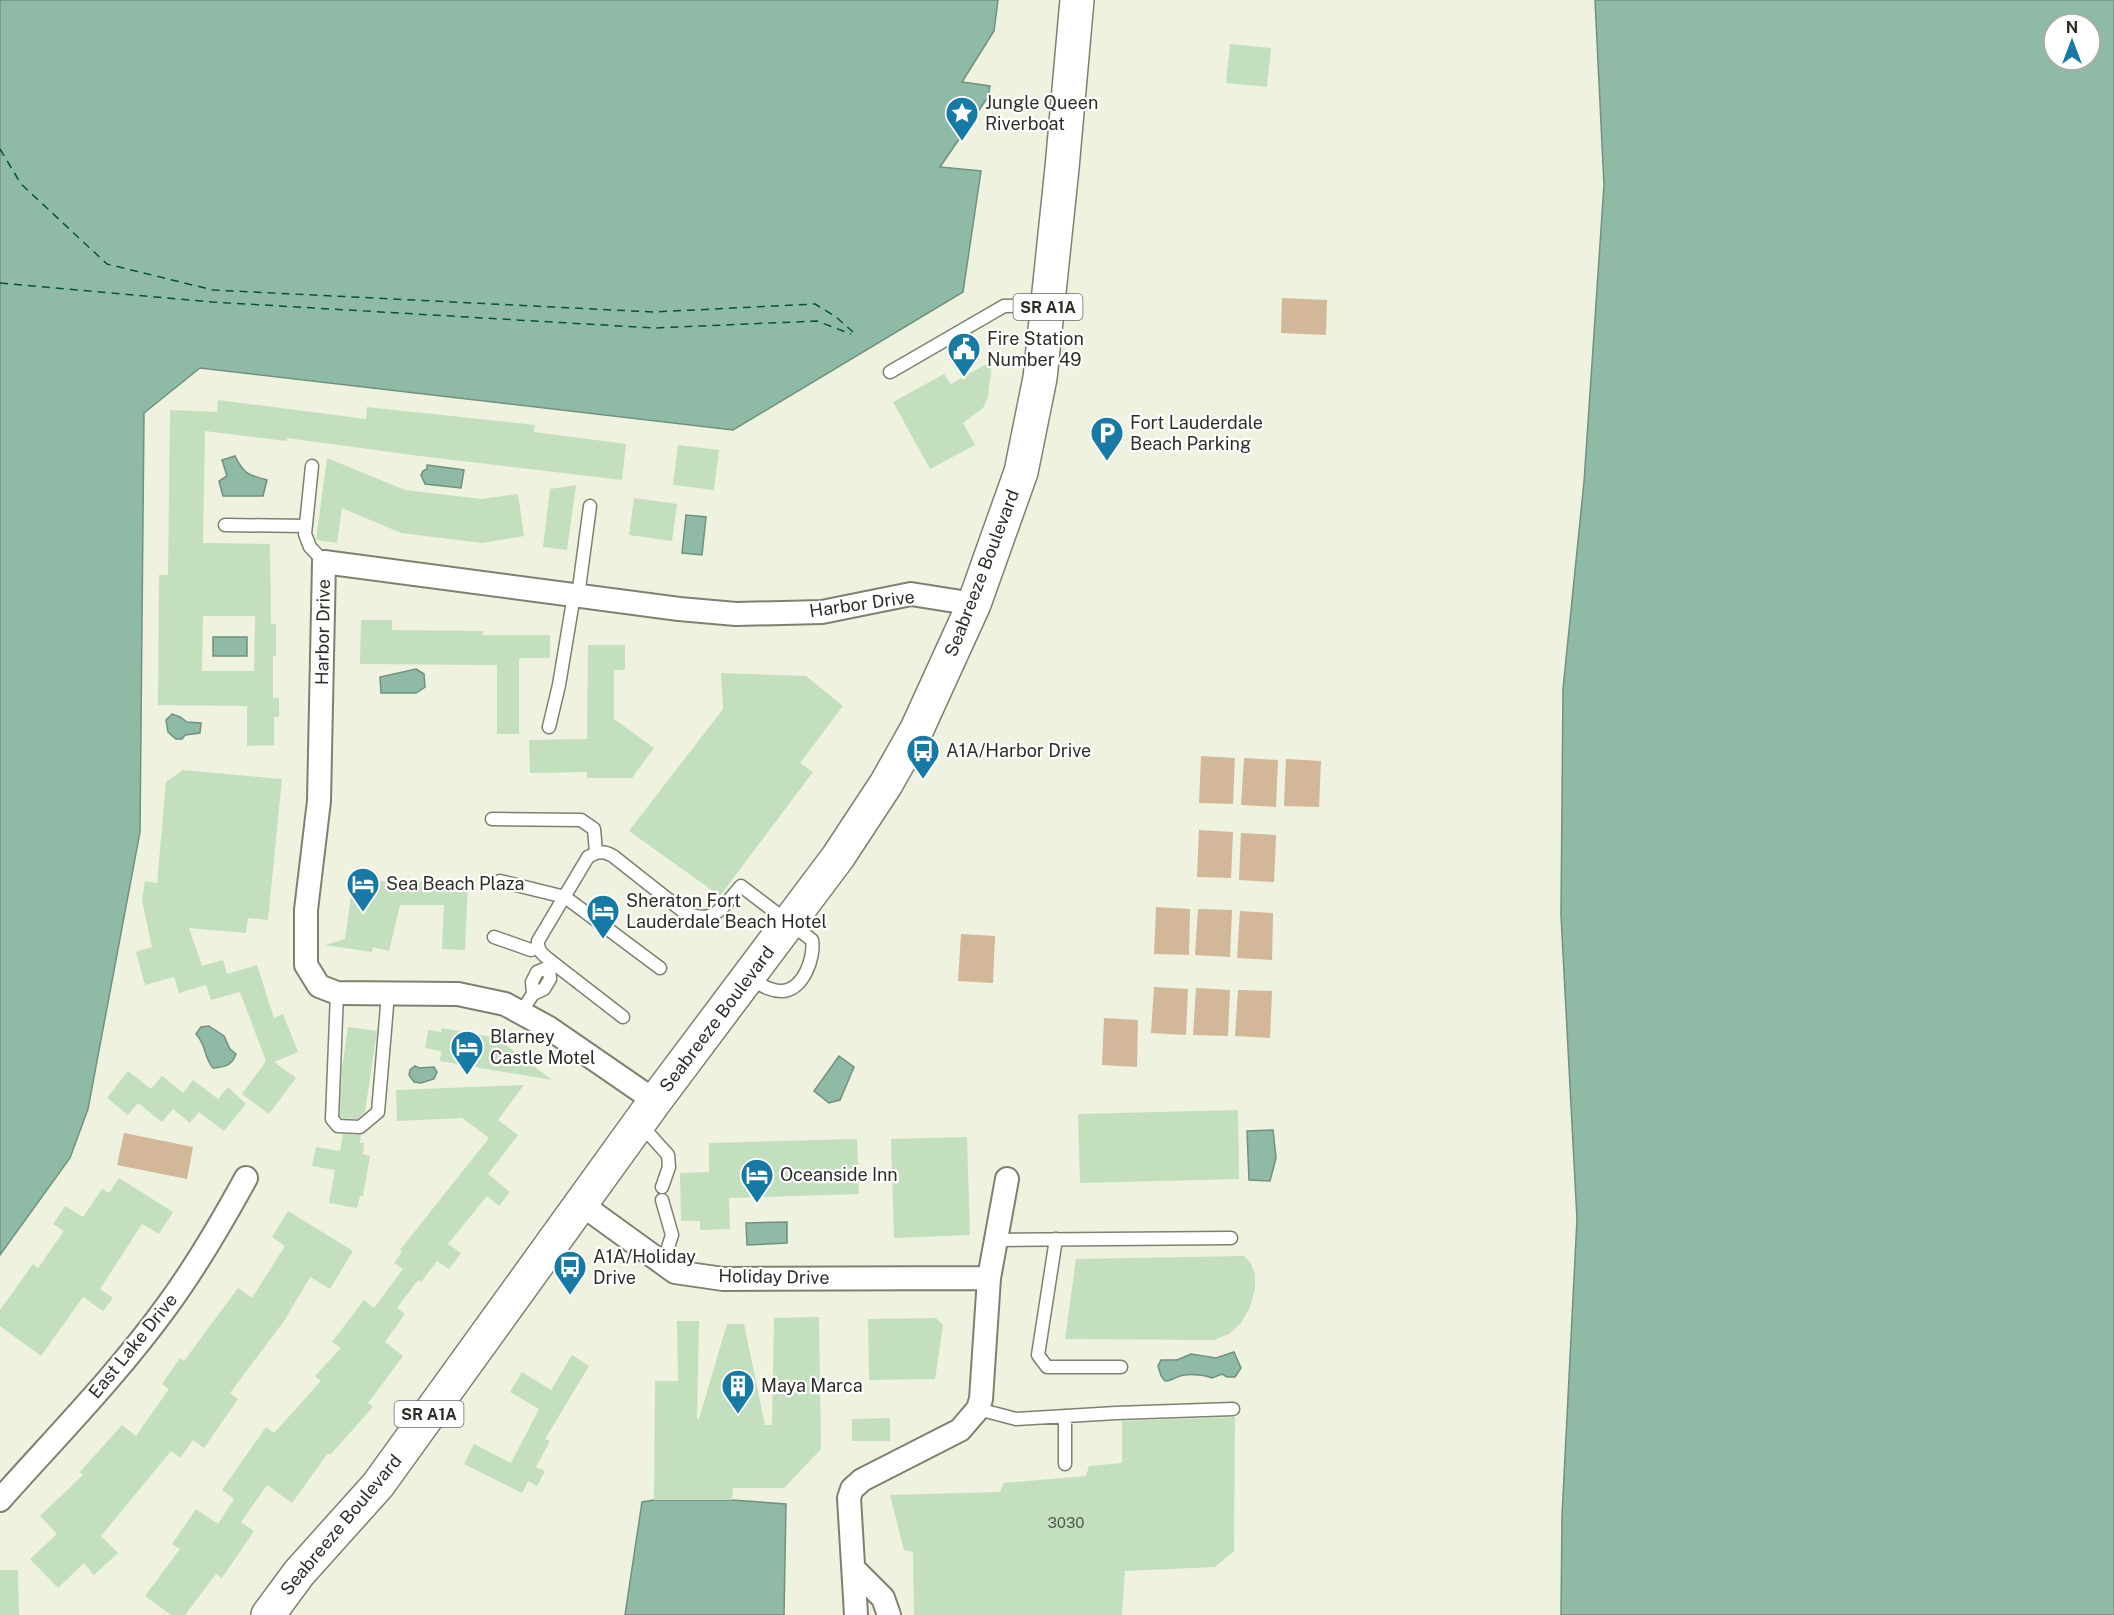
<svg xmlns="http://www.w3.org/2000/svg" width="2114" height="1615" font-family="'Public Sans',sans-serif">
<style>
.green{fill:#d2b798}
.water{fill:#8fbaa6;stroke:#729080;stroke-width:1.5;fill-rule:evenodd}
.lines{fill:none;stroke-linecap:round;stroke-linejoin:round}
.ferry{stroke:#005439;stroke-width:1.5;stroke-dasharray:8 6;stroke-linecap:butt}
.building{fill:#c3dfbe;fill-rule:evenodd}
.lane-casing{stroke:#7d8170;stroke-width:15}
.street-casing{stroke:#7d8170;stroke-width:26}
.primary-casing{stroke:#7d8170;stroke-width:36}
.lane{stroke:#fff;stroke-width:12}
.street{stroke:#fff;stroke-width:22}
.primary{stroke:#fff;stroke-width:33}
.labels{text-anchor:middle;stroke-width:4.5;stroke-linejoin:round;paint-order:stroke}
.number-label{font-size:15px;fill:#525a4d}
.shield{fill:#fff;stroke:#6c6d68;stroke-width:1.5}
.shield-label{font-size:16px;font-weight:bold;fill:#2d2e27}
.poi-label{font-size:18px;fill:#2d2e27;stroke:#fff;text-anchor:start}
.street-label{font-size:18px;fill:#2d2e27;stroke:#fff}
</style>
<rect width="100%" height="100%" fill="#eef2df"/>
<path class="green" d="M1282 298 1327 300 1326 335 1281 333Z
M1201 756 1235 758 1233 804 1199 803Z
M1244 758 1278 760 1276 807 1241 805Z
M1286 759 1321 761 1319 807 1284 806Z
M1199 830 1233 832 1231 878 1197 877Z
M1241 833 1276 835 1274 882 1239 880Z
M1156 907 1190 909 1189 955 1154 954Z
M1198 909 1232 910 1230 957 1195 955Z
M1240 911 1273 913 1272 960 1237 958Z
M961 934 995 936 993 983 958 981Z
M1154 987 1188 989 1186 1035 1151 1033Z
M1196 988 1230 990 1228 1036 1193 1035Z
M1238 990 1272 991 1270 1038 1235 1036Z
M1104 1018 1138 1020 1137 1067 1102 1065Z
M124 1133 193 1147 187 1179 117 1165Z"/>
<path class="water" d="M0 0H998L994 31 962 82 990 86 988 97 940 167 981 171 963 292 733 430 200 368 144 413 140 832 88 1109 70 1158 0 1255Z
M1595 0H2114V1615H1561L1562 1516 1577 1219 1561 915 1563 689 1584 482 1604 185ZM2054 24H2090V60H2054Z
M235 456C244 474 248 475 267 480L263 496H223L219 481 227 476 222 460Z
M427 465 464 470 461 488 425 484 421 475 423 471 427 469Z
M686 515 706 517 702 555 682 553Z
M213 637H247V656H213Z
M416 669 424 674 425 687 416 693H381L380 677Z
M172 714 180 717 187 722 201 723 200 733 185 735 182 739H176L168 732 166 720Z
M209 1026 224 1036 230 1049 236 1054C232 1066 224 1067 213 1068 203 1056 207 1046 196 1034L201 1027Z
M839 1056 854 1067 840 1100 829 1103 814 1091Z
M415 1066 419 1068 434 1067 437 1072 434 1079 421 1083 414 1082 409 1075 410 1070Z
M1273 1130 1276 1158 1270 1181 1249 1180 1247 1131Z
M787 1222V1243L747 1245 746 1223Z
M1234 1352 1241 1368 1235 1377H1227L1222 1374 1212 1378C1206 1375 1192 1374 1185 1375 1178 1375 1173 1381 1165 1381L1161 1376 1158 1366 1161 1360H1177L1191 1354 1216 1358Z
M654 1500H732L786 1504 784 1615H625L642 1502Z"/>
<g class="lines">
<path class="ferry" d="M0 149 21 184 107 264 213 290 653 312 815 304 836 317 853 332
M0 283 212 302 654 328 817 321 851 334"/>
</g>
<path class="building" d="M1230 44 1271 48 1267 87 1226 83Z
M992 361 988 397 983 408 963 423 975 445 930 469 893 402 944 374 951 384Z
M218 400 366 419 367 407 535 425 534 432 626 444 622 480 412 455 287 438V441L205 431 203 543 270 544 271 624H276V656H273V698H279V717H274V745L247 746V706L158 705 159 575H168L170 410 217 412ZM203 616H255L254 671H202Z
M678 445 719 450 714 490 673 485Z
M327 458 405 490 482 499 518 494 524 536 482 543 401 533 342 508 337 543 316 540Z
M576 485 567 550 543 547 550 489Z
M634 498 677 504 672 541 629 535Z
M361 620H392V630L483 631V635H550V658H519V734H497V665L360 664Z
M588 645H625V670H614V719L654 748 632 778H587V772L530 773 529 740 587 739Z
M721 673 806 676 843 706 800 763 813 772 720 896 629 831 723 709Z
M183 770 282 779 268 920 248 918 246 933 189 928 202 966 223 960 227 974 257 965 274 1018 283 1014 298 1052 274 1062 296 1078 269 1114 242 1094 266 1061 240 992 211 1000 206 985 179 993 174 977 145 985 136 952 152 947 142 900 145 881 157 883 166 782Z
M353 881 468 882 465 950 442 949 444 905H400L389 951 373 947 372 952 325 945 345 939Z
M348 1027 377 1031 365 1112 357 1119 342 1118 340 1116 342 1068Z
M442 1028 497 1038 552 1080 440 1061 441 1051 425 1048 428 1030 441 1032Z
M128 1071 151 1089 162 1076 183 1093 193 1080 218 1099 228 1087 246 1104 224 1131 199 1112 190 1123 173 1109 162 1122 138 1103 128 1115 107 1098Z
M524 1085 498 1120 518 1135 488 1174 510 1192 499 1206 487 1196 448 1244 461 1253 449 1269 437 1261 421 1282 418 1280 397 1308 405 1314 385 1342 403 1356 368 1403 373 1407 330 1455 328 1453 292 1503 267 1485 241 1522 254 1531 222 1578 216 1574 185 1615H171L145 1596 180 1549 172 1544 196 1509 218 1524 234 1499 222 1490 266 1427 274 1433 321 1381 315 1376 341 1348 332 1342 364 1300 374 1308 403 1269 394 1263 402 1252 400 1250 489 1138 462 1118 397 1121 396 1090Z
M1238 1110 1239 1179 1080 1183 1078 1114Z
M343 1134 361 1135 360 1143H364L363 1154 370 1156 363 1196H360L357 1208 329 1203 335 1170 312 1166 316 1147 340 1151Z
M967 1137 970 1235 894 1238 891 1139Z
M857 1139 859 1194 729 1198 730 1229 700 1230V1221H681L680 1173 709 1172V1143Z
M119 1178 173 1212 159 1234 142 1224 100 1289 113 1298 103 1311 83 1297 41 1356 0 1326V1310L33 1264 38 1268 64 1231 53 1224 65 1206 83 1217 102 1189 109 1193Z
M288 1211 353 1251 330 1289 310 1277 284 1321 230 1393 238 1399 204 1448 193 1440 180 1458 171 1451 101 1536 118 1553 94 1575 84 1563 58 1588 30 1559 57 1534 40 1516 83 1475 80 1472 122 1425 136 1436 169 1389 162 1384 180 1358 184 1361 238 1288 252 1298 285 1246 272 1237Z
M1244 1256 1250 1262 1255 1274V1289L1250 1307 1241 1323 1229 1334 1214 1340 1065 1339 1076 1259Z
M819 1317 821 1449 784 1488H733L732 1500H654L655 1381H678L677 1321H699L697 1419H699L727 1324H744L765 1425H772L774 1318Z
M936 1318 943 1325 935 1379 869 1380 868 1319Z
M572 1355 589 1366 545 1439 550 1441 536 1467 545 1471 537 1486 528 1481 522 1493 464 1464 474 1444 511 1463 539 1409 510 1392 522 1372 551 1390Z
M1235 1417 1234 1551 1215 1567 1125 1571 1122 1615H914L913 1552 904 1550 890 1495 1000 1492 1004 1483 1086 1476 1089 1466 1122 1463V1421Z
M890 1418V1441H852V1419Z
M0 1570H18L19 1615H0Z"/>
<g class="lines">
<g class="lane-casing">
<path id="lane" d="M890 372 1004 306 1047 305
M312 466 305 534 310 547 324 562
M225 525 306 526
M578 596 590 506
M549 727 559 685 574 595
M492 819 581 820 594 829 596 852
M500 881 565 897 660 968
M494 937 531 950 537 948
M552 962 623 1017
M337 993 332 1119 338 1126 360 1127 378 1112 388 994
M533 994 532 982 537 972 549 967
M521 1012 533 994 544 989 550 979 549 967 552 962C545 956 537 952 538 941L588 857C598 851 604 851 613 856L684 912C715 926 722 907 741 886L812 940C815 958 803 991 781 991 769 991 760 984 750 979
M641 1125 668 1155 669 1167 662 1187
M662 1200 672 1235 663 1263
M1056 1239 1038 1355 1047 1367H1121
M996 1240 1231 1238
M978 1409 1016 1419 1116 1413 1233 1409
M1065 1416V1464"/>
</g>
<g class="street-casing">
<path id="street" d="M655 1101 549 1028 505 1004 458 994 337 993 319 986 306 965V910L319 801 324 562 679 609 736 614 822 612 911 594 974 604
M581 1204 675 1272 723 1279 989 1278
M0 1500C56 1437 117 1375 167 1306 197 1265 222 1222 246 1178
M854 1569 883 1598 889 1615
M856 1615 849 1498 852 1489 862 1480 960 1430 978 1409 981 1399 989 1278 1007 1179"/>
</g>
<g class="primary-casing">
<path id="primary" d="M268 1615 299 1573 378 1485 655 1101 838 857 886 784 917 729 974 604 1021 472 1040 378 1062 168 1077 0"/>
</g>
<use href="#lane" class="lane"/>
<use href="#street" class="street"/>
<use href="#primary" class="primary"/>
</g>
<defs>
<g id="sight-pin" transform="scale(1.725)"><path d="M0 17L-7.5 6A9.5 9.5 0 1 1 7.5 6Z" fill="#167aa5" stroke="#fff"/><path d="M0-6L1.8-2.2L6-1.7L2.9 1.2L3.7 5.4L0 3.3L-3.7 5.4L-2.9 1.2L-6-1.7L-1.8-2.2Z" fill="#fff"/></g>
<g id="civic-pin" transform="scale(1.725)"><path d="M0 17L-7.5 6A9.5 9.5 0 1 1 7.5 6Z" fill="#167aa5" stroke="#fff"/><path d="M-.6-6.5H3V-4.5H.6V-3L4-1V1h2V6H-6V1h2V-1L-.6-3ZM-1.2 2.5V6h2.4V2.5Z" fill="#fff"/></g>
<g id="parking-pin" transform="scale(1.725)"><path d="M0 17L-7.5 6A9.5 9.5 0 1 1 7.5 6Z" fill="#167aa5" stroke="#fff"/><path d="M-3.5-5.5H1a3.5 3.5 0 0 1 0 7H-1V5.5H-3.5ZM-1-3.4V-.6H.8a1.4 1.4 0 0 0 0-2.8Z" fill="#fff"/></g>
<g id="bus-pin" transform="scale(1.725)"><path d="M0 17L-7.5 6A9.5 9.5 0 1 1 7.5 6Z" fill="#167aa5" stroke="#fff"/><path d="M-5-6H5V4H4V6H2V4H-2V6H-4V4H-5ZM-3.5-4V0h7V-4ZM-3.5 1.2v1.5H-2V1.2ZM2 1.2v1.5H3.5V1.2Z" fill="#fff"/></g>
<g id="hotel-pin" transform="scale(1.725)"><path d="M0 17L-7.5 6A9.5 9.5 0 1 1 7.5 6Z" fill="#167aa5" stroke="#fff"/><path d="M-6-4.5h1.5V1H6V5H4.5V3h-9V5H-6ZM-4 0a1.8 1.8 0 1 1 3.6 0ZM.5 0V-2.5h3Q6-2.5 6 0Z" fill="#fff"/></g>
<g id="building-pin" transform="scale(1.725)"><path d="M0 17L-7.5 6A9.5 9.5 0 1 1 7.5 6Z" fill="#167aa5" stroke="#fff"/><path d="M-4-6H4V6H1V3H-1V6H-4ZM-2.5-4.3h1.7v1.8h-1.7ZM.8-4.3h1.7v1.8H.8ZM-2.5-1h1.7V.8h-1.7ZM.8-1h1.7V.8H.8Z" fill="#fff"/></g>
</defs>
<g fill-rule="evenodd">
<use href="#sight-pin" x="962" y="113"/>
<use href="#civic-pin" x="964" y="349"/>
<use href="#parking-pin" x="1107" y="433"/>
<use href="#bus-pin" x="923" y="751"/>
<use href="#hotel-pin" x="363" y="884"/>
<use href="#hotel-pin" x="603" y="911"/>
<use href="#hotel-pin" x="467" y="1047"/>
<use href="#hotel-pin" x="757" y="1175"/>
<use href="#bus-pin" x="570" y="1267"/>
<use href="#building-pin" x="738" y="1386"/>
</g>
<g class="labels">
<g class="number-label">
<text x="1066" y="1528">3030</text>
</g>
<g class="shield">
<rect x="1013.5" y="294" width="69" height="26" rx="4.5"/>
<rect x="394.5" y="1401" width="69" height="26" rx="4.5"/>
</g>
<g class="shield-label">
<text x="1048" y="313">SR A1A</text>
<text x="429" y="1420">SR A1A</text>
</g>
<g class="poi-label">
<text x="985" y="109">Jungle Queen<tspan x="985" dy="21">Riverboat</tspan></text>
<text x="987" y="345">Fire Station<tspan x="987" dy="21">Number 49</tspan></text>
<text x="1130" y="429">Fort Lauderdale<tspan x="1130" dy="21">Beach Parking</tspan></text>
<text x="946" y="757">A1A/Harbor Drive</text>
<text x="386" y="890">Sea Beach Plaza</text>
<text x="626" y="907">Sheraton Fort<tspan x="626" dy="21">Lauderdale Beach Hotel</tspan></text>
<text x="490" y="1043">Blarney<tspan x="490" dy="21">Castle Motel</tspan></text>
<text x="780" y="1181">Oceanside Inn</text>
<text x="593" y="1263">A1A/Holiday<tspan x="593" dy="21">Drive</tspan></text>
<text x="761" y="1392">Maya Marca</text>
</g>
<g class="street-label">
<text transform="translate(982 573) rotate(-69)" y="6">Seabreeze Boulevard</text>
<text transform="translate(862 604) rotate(-8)" y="6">Harbor Drive</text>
<text transform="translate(323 632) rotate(-89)" y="6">Harbor Drive</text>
<text transform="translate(717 1019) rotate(-53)" y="6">Seabreeze Boulevard</text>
<text transform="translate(774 1277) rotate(1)" y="6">Holiday Drive</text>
<text transform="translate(133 1346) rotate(-51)" y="6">East Lake Drive</text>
<text transform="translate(341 1525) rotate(-50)" y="6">Seabreeze Boulevard</text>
</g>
</g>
<g transform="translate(2072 42)"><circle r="28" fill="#ffffff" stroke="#ababa9" stroke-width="1.5"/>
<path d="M0-4.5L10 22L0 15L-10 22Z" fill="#167aa5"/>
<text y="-9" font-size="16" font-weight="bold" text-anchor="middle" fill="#2d2e27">N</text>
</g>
</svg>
